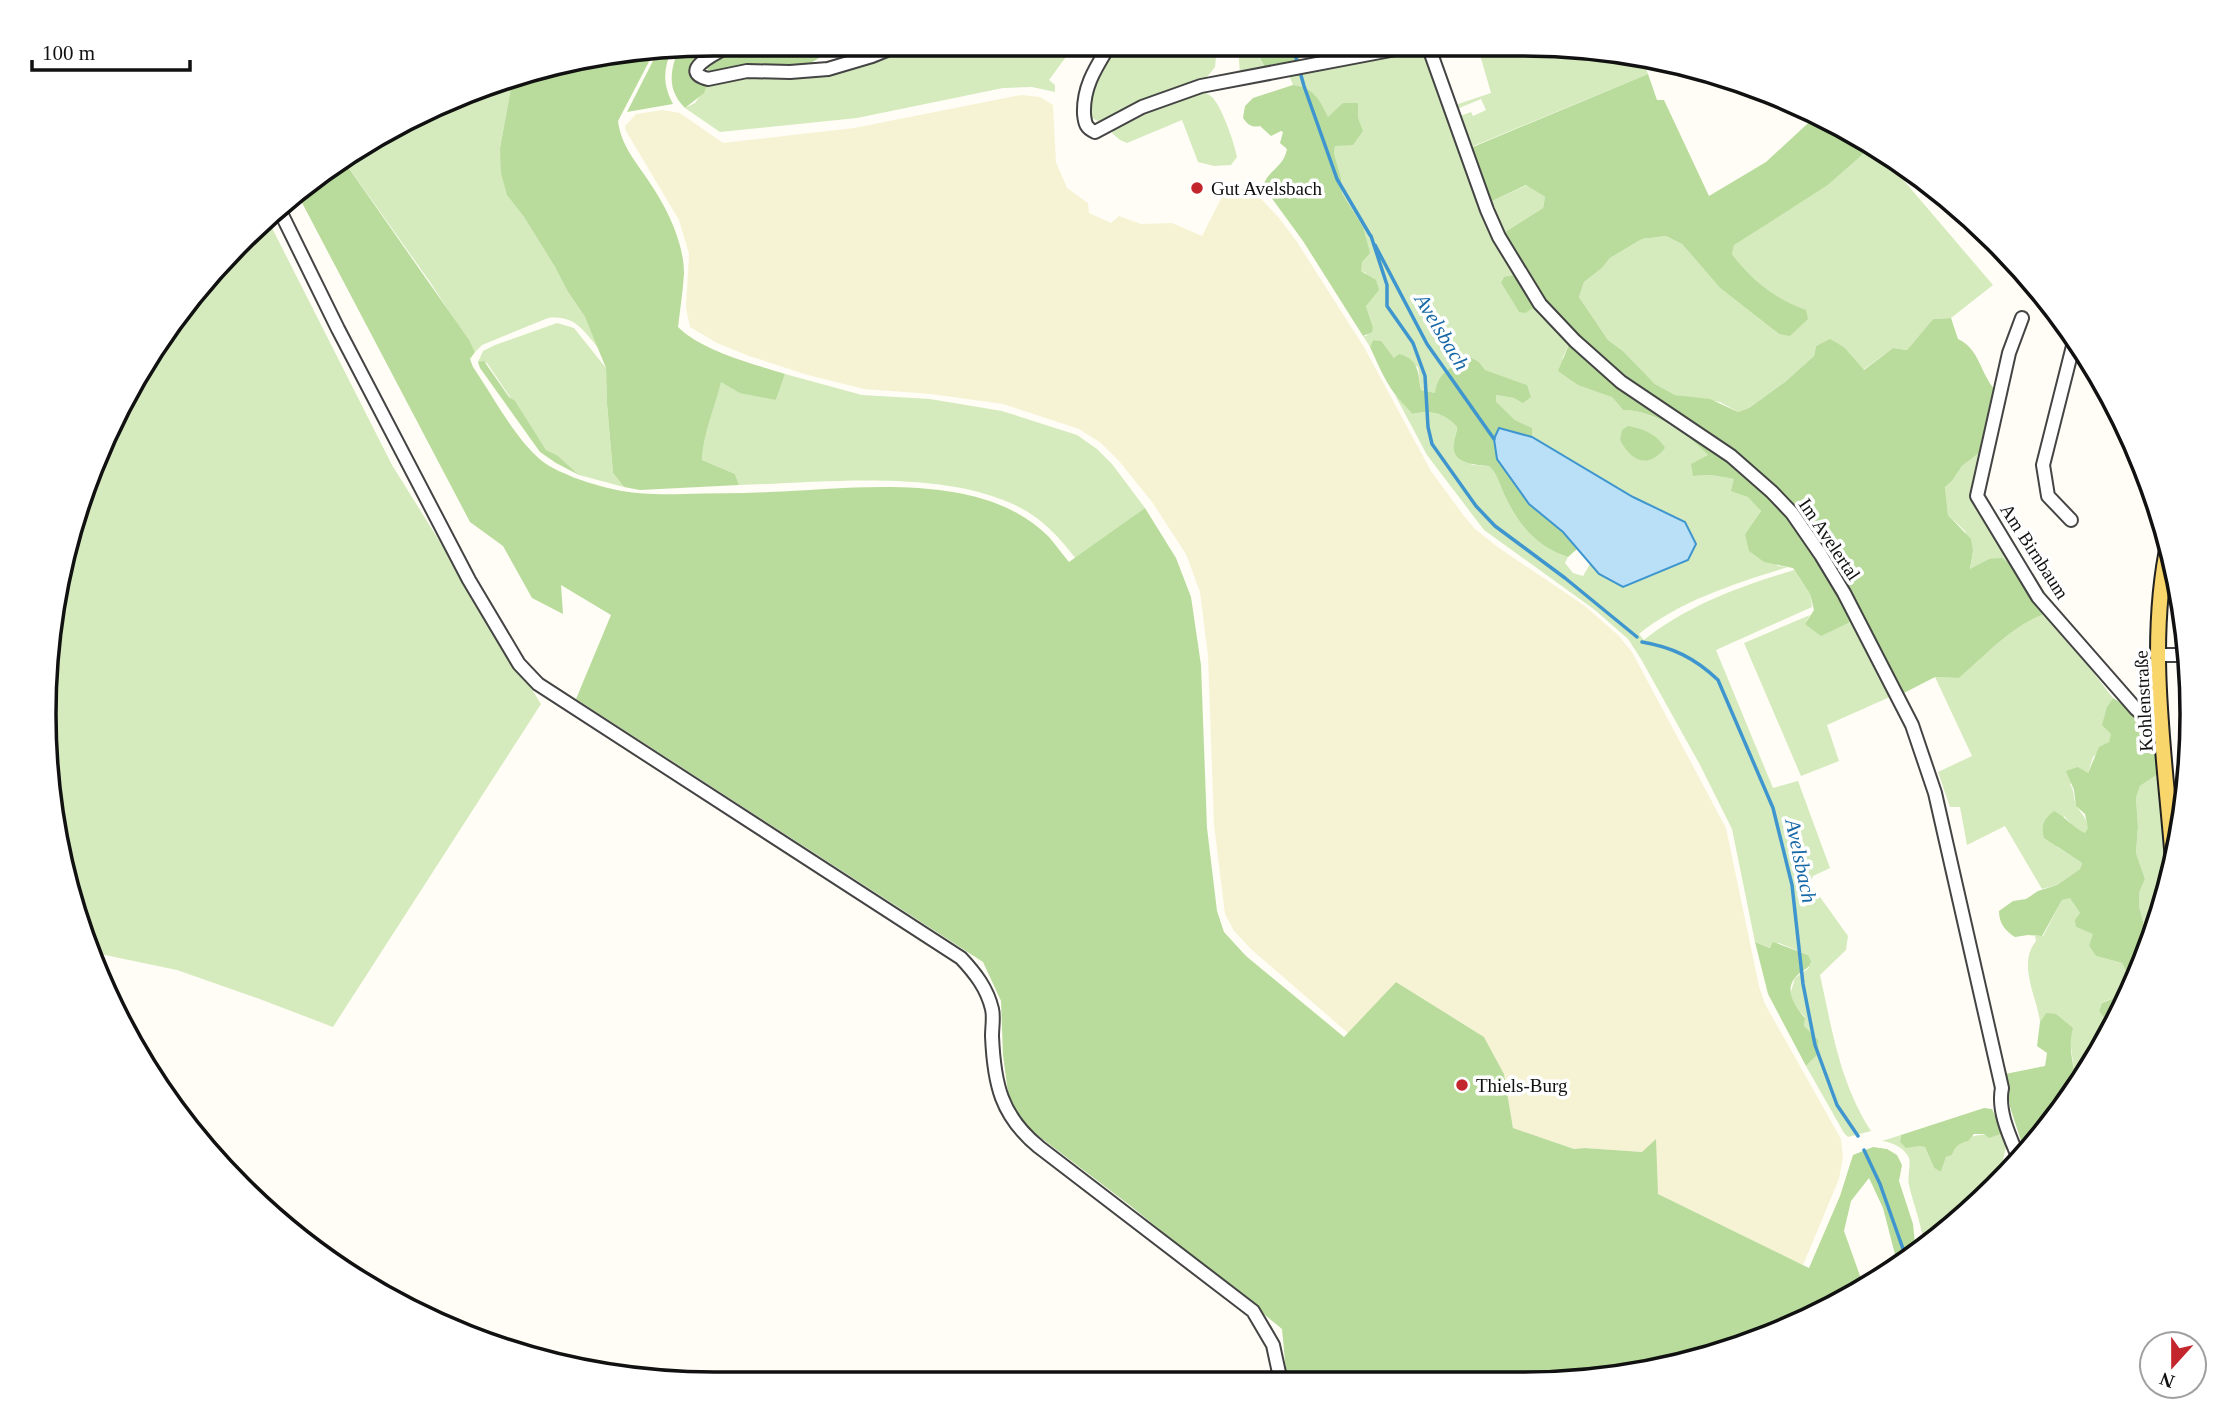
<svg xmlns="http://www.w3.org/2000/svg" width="2236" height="1428" font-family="Georgia,serif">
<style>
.farmland{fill:#f6f3d4}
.green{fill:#d5ebbd}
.forest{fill:#b9dc9c}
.water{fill:#b9e0f7;stroke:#3f96cf;stroke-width:2}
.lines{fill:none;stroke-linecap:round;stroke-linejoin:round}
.stream{stroke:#3f96cf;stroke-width:3.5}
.minor-casing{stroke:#444;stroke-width:16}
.major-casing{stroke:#222;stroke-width:18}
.minor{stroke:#fff;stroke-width:12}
.major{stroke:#f9d66b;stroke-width:14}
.poi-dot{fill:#c4262e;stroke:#fff;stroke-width:2.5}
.labels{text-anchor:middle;stroke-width:7;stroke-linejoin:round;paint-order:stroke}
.poi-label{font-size:19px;fill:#111;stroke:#fff;text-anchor:start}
.street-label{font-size:19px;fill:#111;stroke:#fff}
.water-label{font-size:21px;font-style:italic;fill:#1768a6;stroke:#fff}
.rim{fill:none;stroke:#111;stroke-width:3.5}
</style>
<rect width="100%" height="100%" fill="#fffdf5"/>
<path class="farmland" d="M1021 95 1040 97 1053 105 1056 162 1067 188 1088 203 1089 213 1111 223 1119 216 1141 224 1172 223 1202 236 1228 185 1253 190 1280 219 1297 242 1364 347 1431 471 1464 516 1475 529 1499 548 1585 606 1618 635 1632 652 1726 828 1759 986 1765 1004 1841 1139 1843 1157 1839 1179 1803 1265 1658 1194 1642 1152 1585 1148 1574 1149 1513 1128 1504 1074 1484 1037 1396 982 1348 1033 1252 950 1234 931 1225 914 1214 825 1208 656 1200 592 1186 554 1152 502 1119 461 1101 443 1079 429 1003 404 931 394 864 389 808 375 749 356 717 343 690 327 686 308 689 254 679 220 626 131 625 126 636 114 663 110 680 113 723 143 854 128Z"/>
<path class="green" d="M909 45 1074 46 1049 80 1055 85V92L1032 87 1003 88 857 118 720 132 685 108 695 103 707 85 747 76 877 58Z
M1114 46 1217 47 1215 67 1203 82 1105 122C1065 119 1104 63 1114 46Z
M1238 47H1258L1257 54 1266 69 1240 74Z
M1495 49 1610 50 1643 60 1648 74 1471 147 1460 116 1471 112 1473 116 1486 110 1481 99 1457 109 1455 105 1491 93 1480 55Z
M1412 52 1423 53 1427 58 1516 275 1501 283 1519 312 1536 306 1570 342 1562 359 1612 397 1623 410C1654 410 1687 434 1709 455L1693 476 1711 475 1734 479 1761 511 1745 534 1778 566 1788 567C1737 583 1681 600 1639 634L1644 640C1688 605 1741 586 1794 570L1810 594 1812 607 1716 650 1773 788 1798 781 1830 868 1813 876 1810 883 1848 936 1846 950 1820 975C1832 1030 1840 1083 1871 1131L1848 1137 1844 1133 1806 1066 1818 1054 1804 1026 1805 1017 1793 1004 1790 995 1795 978 1809 968 1808 955 1779 943 1771 948 1755 942 1732 829 1700 765 1641 659 1628 639 1595 610 1484 530 1427 455 1395 395 1401 399 1412 414C1430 410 1444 412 1457 427L1454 444 1461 460 1473 465 1489 466C1498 475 1499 483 1504 494 1518 524 1536 547 1568 557L1565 563 1573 573 1583 576 1590 564 1599 574 1623 587 1688 560 1685 522 1633 497 1532 437 1531 428 1515 420 1495 402 1496 395 1514 398 1526 385 1484 370 1479 362 1458 365 1435 393 1421 390 1418 367 1394 358 1380 341 1373 340 1370 347 1363 336H1366L1373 327 1366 306 1370 298 1366 273 1361 271 1363 227 1342 193 1341 178 1334 153 1335 146 1358 118V104L1328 118C1321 101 1311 87 1293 85L1288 73Z
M513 77 500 148 509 197 524 217 555 267 568 292 585 317 599 349C583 330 575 315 548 318L482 345 475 352 430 282 341 157 499 79Z
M1198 92C1204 92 1208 93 1213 98 1223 110 1234 142 1237 157L1231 165 1214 166 1198 162 1182 120 1127 143 1120 140 1112 133 1114 128 1123 121Z
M1870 148 1882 155 1993 285 1951 318 1933 319 1907 350 1893 348 1863 370 1844 347 1830 340 1816 346 1814 356 1785 382 1749 408 1738 412 1720 402 1675 395 1655 384 1623 351 1608 340 1579 297 1584 282 1602 268 1610 258 1642 239 1666 236 1682 244 1720 288 1779 334 1806 311C1775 299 1752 280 1732 254L1734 244 1828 185Z
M1527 185 1545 197 1543 208 1502 234 1488 203Z
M270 224 392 465 541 704 333 1027 257 998 177 970 105 955 95 956 66 887 45 671 79 498 183 306Z
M557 323 574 328 606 368 607 404 613 473 624 487 579 475 557 455 546 450 487 363 478 362 483 351 495 345Z
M785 374 862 395 930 399 1002 411 1077 435 1097 449 1112 464 1145 508 1076 559C1066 546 1056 534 1043 523 973 464 826 483 739 485L735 474 702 460C703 434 715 408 721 381L776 400Z
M1979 453 1972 484V494L2014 567 1989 559 1970 570 1973 551 1965 531 1948 515 1945 487 1952 481 1962 466Z
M2047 613 2113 698 2107 707 2112 734 2109 742 2093 757 2088 773 2070 784C2075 791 2073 800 2077 807 2083 815 2086 818 2089 828L2085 833 2075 828 2064 816 2057 847 2082 863 2080 869 2057 885 2042 889 2005 826 1967 845 1960 807H1950L1938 772 1972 756 1935 677 1959 678C1986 655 2012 625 2047 613Z
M1810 615 1805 624 1852 619 1892 696 1827 725 1839 761 1801 776 1744 643Z
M2158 774 2168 879 2157 929 2149 945 2139 906V893L2145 879 2136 853 2138 827 2136 798 2140 786Z
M2070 897 2080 913 2076 927 2094 934 2089 946 2096 956 2122 963 2132 984C2123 1004 2118 994 2102 1003L2099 1011 2107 1022 2109 1030 2102 1043 2088 1050 2080 1070H2074L2070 1039 2046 1013 2040 1022C2037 997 2017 964 2036 941L2035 936H2043L2062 900Z
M2003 1133 2007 1143 2001 1168 2005 1175 1924 1249C1923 1227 1914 1207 1909 1185 1907 1177 1911 1166 1909 1158 1905 1148 1892 1142 1882 1141L1901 1135 1900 1142 1925 1147 1934 1168 1941 1172 1946 1157 1952 1155C1959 1131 1984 1136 2003 1133Z"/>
<path class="forest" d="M714 44H725C717 48 707 52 699 58 684 69 691 82 707 85L704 93 685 108C667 90 670 72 678 50Z
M744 44 832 45C802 82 779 60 739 66 730 67 721 71 712 73L707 69V65L711 62Z
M1258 47 1306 48 1308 51 1293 64 1266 69 1257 53Z
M671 51C663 71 663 85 673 104L627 112 657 53Z
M653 54 618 121C621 146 637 163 650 183 667 208 684 243 684 273 683 291 680 310 678 327 702 351 753 364 785 374L776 400 740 393 721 382C715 408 703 434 702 460L735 474 739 485 640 490 624 487 613 473 607 404 606 368 585 317 568 292 555 267 524 217 507 195 501 173 500 148 513 77Z
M1648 74 1657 100H1664L1709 196 1766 162 1819 113 1870 148 1828 185 1734 245 1732 254C1752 280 1775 299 1806 310L1808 319 1790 336 1779 334 1720 288 1682 244 1666 236 1642 239 1610 258 1602 268 1584 282 1579 297 1608 340 1623 351 1655 384 1675 395 1710 399 1738 412 1749 408 1785 382 1814 356 1816 346 1830 339 1844 347 1864 370 1893 348 1907 350 1933 319 1951 318 1958 339C1980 349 1980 374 1996 391L1979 453 1962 466 1952 481 1945 487 1948 515 1971 539 1973 551 1970 569 1989 559 2002 558 2014 567 2047 613C2012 625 1986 655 1959 678L1935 677 1902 694 1858 610 1848 623 1821 636 1805 624 1814 610 1810 594 1793 568 1764 562 1749 551 1745 534 1761 511 1748 497 1731 491 1734 479 1711 475 1693 476 1691 464 1708 455C1687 433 1654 410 1623 410L1612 397 1578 385 1558 371 1570 342 1502 234 1543 208 1545 197 1526 185 1488 203 1468 149Z
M1293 85C1313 87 1320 100 1328 117L1343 103H1358V118L1363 131 1353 145 1335 146 1334 153 1341 178 1342 193 1363 227 1370 253 1362 262 1361 271 1376 280 1379 290 1366 306 1373 327 1372 332 1363 336 1303 241 1263 186C1267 171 1284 167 1287 149L1280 143 1283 132 1281 131 1271 136 1260 126C1252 128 1248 125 1243 118L1245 106 1253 98Z
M341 157 469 340 475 352 470 359 473 367C493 396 515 439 542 461 552 469 564 473 575 478 618 493 639 495 684 494 712 493 741 494 769 492 855 489 982 469 1049 537 1056 545 1062 554 1069 562L1145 508 1176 558 1191 597 1201 665 1207 828 1217 911 1224 932 1246 956 1344 1037 1396 982 1484 1037 1504 1074 1513 1128 1574 1149 1585 1148 1642 1152 1656 1139 1658 1194 1809 1268 1840 1196 1853 1155 1873 1147 1887 1149 1897 1155 1902 1165 1899 1181 1913 1224 1916 1254 1898 1266 1883 1208 1869 1178 1851 1201 1844 1231 1864 1287 1819 1315 1695 1362 1565 1383 1287 1382 1282 1329 1132 1207 1024 1125 1009 1100 1003 1055 1001 1001 983 962 576 699 611 615 561 585 563 614 532 598 503 546 470 522 299 197Z
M1516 275 1536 306 1525 313 1519 312 1501 283 1504 277Z
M1373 340 1381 341 1394 358 1399 354C1419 359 1418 373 1421 390L1435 393C1439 367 1454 372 1464 354L1479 362 1485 370 1527 385 1531 397 1523 403 1514 398 1496 395V402L1515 420 1532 428V437L1499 428 1529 504 1563 532 1577 549 1568 557C1536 547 1518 524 1504 494 1499 483 1498 475 1489 466 1475 465 1451 464 1454 444 1454 438 1457 433 1457 427 1444 412 1430 410 1412 414 1406 406 1399 400 1394 393 1384 379 1377 362 1370 347Z
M484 361 509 397 515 401 546 450 557 455 579 475 556 463 540 452 480 368 478 362Z
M1628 426C1644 429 1657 434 1665 448 1648 469 1632 462 1620 440L1622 430Z
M2113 698C2142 715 2158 741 2158 774L2140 786 2136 798 2138 827 2136 853 2145 879 2139 893V906L2149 945 2132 984 2122 963 2096 956 2089 946 2093 934 2076 927 2075 920 2080 913 2070 898 2062 900 2042 936 2028 935 2015 937C2005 931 1999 923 1999 911L2013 901 2026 899 2038 891 2057 885 2080 869 2082 863 2044 838C2041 825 2043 820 2054 811 2066 817 2072 827 2085 833L2088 828 2085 814 2076 806 2074 790 2066 771 2078 767 2088 773 2099 747 2109 742 2111 734 2102 725 2107 707Z
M1755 942 1770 948 1773 942 1808 955 1811 961C1809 969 1806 968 1800 973 1782 987 1793 1004 1805 1018L1804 1026 1818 1040V1054L1806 1066 1768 994Z
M2125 995 2103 1049 2026 1156 2010 1107 2005 1074 2045 1066 2047 1053 2037 1046 2040 1022 2046 1013 2056 1014 2073 1028C2069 1042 2071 1055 2074 1070H2080L2093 1041 2102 1042 2109 1030 2107 1022 2099 1011 2102 1003 2117 997 2121 999Z
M1984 1108 1992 1109 2003 1133 1989 1138 1984 1134H1974L1968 1141C1959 1143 1955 1146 1952 1155L1946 1157 1941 1172 1934 1168 1925 1147 1918 1146 1906 1148 1900 1142 1901 1135Z"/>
<path class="water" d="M1499 428 1532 437 1633 497 1685 522 1696 544 1688 560 1623 587 1599 574 1563 532 1529 504 1497 459 1494 439Z"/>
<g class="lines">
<path class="stream" d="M1293 47 1304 86 1337 179 1370 235
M1371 236 1387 285V306L1413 343 1425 376 1428 427 1432 444 1476 506 1495 526 1565 578 1637 637
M1375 245 1427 344 1494 439
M1642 642C1672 647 1695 658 1718 680L1773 808 1792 885 1803 984 1815 1045 1837 1105 1858 1136
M1864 1150 1880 1184 1907 1260"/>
<g class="minor-casing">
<path id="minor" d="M733 44C724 49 674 71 708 79L747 71 790 72 828 69 872 56 899 45
M1109 46C1095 69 1083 87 1084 114 1085 124 1086 128 1095 132L1142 107 1201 86 1401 48
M1429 48 1487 210 1499 237 1540 304 1575 341 1621 382 1731 456 1772 492 1792 513 1821 555 1844 593 1912 725 1935 793 2002 1088C1997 1112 2011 1139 2020 1161
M281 213 338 329 469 580 519 664 538 684 961 958C975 973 987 988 992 1009 994 1017 992 1027 992 1036 994 1084 1001 1116 1039 1147L1253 1311 1273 1345 1281 1382
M2022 318 2009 353 1977 496 2038 597 2136 709 2151 722 2162 724
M2071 520 2048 496 2043 465 2073 346 2077 343
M2159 655H2188
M2169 812 2185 808"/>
</g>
<g class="major-casing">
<path id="major" d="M2169 540C2146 645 2165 755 2173 861"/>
</g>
<use href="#minor" class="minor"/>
<use href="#major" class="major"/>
</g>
<g class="poi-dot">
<circle cx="1197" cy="188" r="7"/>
<circle cx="1462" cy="1085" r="7"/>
</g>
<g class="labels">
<g class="poi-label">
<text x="1211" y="195">Gut Avelsbach</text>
<text x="1476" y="1092">Thiels-Burg</text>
</g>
<g class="street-label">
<text transform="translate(1830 539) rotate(56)" y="7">Im Avelertal</text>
<text transform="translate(2035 551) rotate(57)" y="7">Am Birnbaum</text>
<text transform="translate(2143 701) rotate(-93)" y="7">Kohlenstraße</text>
</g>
<g class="water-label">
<text transform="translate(1442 332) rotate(59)" y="7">Avelsbach</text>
<text transform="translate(1801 861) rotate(78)" y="7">Avelsbach</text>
</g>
</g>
<path d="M0 0H2236V1428H0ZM714 56H1522A658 658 0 0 1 2180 714V714A658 658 0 0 1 1522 1372H714A658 658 0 0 1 56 714V714A658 658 0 0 1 714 56Z" fill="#fff" fill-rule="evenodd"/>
<path class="rim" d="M714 56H1522A658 658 0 0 1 2180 714V714A658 658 0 0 1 1522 1372H714A658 658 0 0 1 56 714V714A658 658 0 0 1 714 56Z"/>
<g transform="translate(2173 1365) rotate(201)"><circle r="33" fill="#ffffff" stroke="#a0a0a0" stroke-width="2"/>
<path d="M0-5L12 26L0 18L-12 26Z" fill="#c4262e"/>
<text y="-10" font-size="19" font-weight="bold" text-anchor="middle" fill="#111111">N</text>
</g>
<path d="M32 60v10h158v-10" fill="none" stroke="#111111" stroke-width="3.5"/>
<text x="42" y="60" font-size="21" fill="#111111" stroke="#ffffff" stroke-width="5" paint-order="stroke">100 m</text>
</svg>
